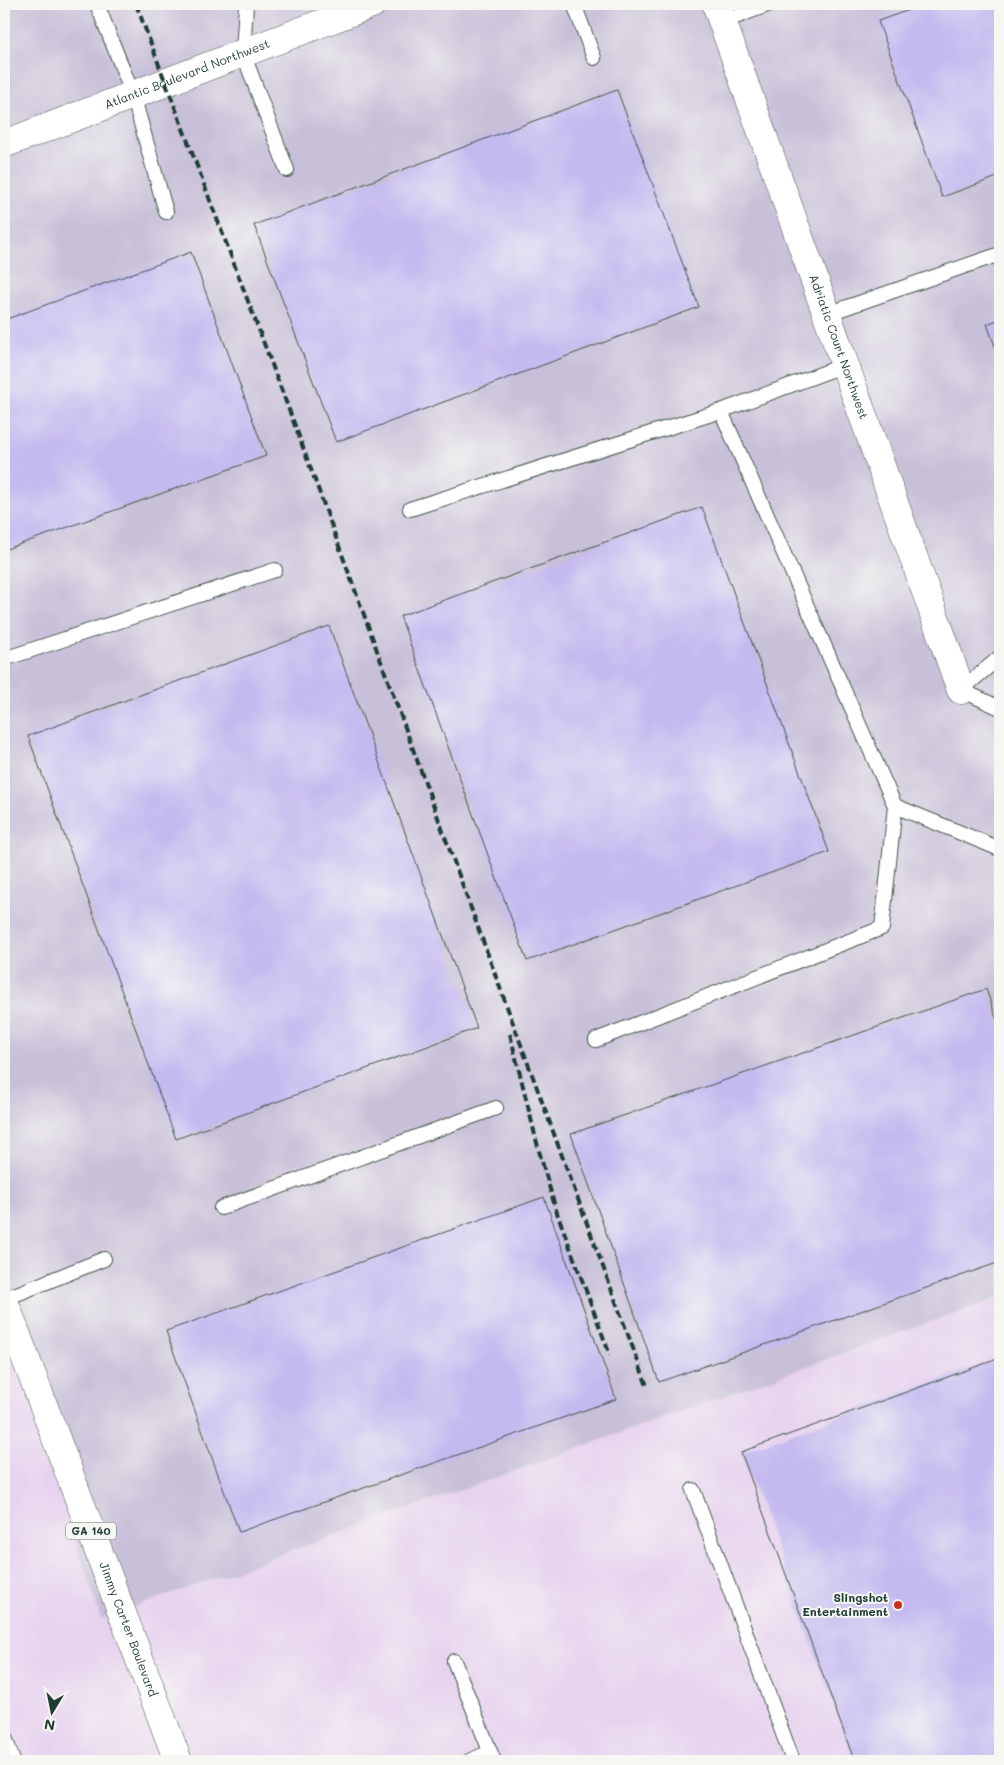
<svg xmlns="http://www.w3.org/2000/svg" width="1004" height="1765" font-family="Mali,sans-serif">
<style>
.built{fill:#e7d2ef}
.industrial{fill:#c8bfd8}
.building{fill:#c5baf0}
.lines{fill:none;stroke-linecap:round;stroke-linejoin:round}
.service-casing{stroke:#3e5549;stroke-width:16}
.minor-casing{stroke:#3e5549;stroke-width:29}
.primary-casing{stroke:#3e5549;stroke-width:29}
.service{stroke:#fff;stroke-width:14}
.minor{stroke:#fff;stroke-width:28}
.primary{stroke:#fff;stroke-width:28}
.rail{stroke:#1f3d34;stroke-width:4;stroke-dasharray:8 4;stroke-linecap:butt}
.poi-dot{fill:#c8321e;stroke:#f6f6f2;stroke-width:2}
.labels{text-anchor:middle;stroke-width:4;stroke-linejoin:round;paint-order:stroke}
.shield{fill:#f6f6f2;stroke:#60746d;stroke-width:1}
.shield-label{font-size:11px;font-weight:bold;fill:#1f3d34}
.street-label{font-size:12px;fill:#1f3d34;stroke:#f6f6f2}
.poi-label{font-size:12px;font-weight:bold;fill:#1f3d34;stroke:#f6f6f2;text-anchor:end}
</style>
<rect width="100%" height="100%" fill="#f6f6f2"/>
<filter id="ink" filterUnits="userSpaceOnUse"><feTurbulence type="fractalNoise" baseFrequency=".02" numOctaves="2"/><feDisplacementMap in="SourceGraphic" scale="10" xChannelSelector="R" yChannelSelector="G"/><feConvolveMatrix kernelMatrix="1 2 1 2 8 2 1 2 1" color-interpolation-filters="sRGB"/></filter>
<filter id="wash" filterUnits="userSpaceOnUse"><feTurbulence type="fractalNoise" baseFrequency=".0096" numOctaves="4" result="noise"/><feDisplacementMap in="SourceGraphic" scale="20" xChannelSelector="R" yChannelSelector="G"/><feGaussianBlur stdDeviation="1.12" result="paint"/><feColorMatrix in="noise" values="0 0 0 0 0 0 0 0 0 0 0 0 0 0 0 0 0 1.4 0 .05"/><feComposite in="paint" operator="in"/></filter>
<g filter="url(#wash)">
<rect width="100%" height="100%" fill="#ece0c0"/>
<path class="built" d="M1000 1297V1761H4V1321L101 1619Z"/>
<path class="industrial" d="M4 4H1000V1297L101 1619 4 1321Z"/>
<g id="blocks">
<path class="building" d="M926 4H1000V176L942 197 878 21Z
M617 90 699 307 336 442 254 225Z
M191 252 266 456 4 550V320Z
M1000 319V360L987 324Z
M702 507 829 852 527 961 400 616Z
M329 626 477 1028 176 1139 28 736Z
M986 989 1000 1029V1262L659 1382 571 1134Z
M544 1197 616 1399 239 1532 166 1331Z
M1000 1358V1761H842L853 1757 741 1452Z"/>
</g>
</g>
<g filter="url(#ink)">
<use href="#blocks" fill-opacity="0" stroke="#3e5549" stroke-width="1"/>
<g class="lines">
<g class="service-casing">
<path id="service" d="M97 4 133 95 166 212
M246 4 243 53 287 170
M574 4 594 58
M722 22 770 4
M827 314 1000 254
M721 411 845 365
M410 509 721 411 895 806
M1000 657 961 690 1000 708
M4 659 275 570
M596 1040 882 928 895 806 1000 849
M221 1208 496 1108
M4 1299 104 1259
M693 1490 793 1761
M454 1661 494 1761
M4 1734 13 1761
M469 1761 490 1752"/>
</g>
<g class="minor-casing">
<g id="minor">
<path id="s1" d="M716 4 961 690"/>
<path id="s2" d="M4 144 372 4"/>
</g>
</g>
<g class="primary-casing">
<g id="primary">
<path id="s3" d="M4 1301 178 1761"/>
</g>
</g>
<use href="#service" class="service"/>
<use href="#minor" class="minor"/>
<use href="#primary" class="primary"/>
<path class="rail" d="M136 4 297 431 499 985 647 1386
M510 1034 539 1151 556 1210 610 1355"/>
</g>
</g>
<circle class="poi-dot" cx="898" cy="1605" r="5"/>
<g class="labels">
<rect class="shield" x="66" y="1522.5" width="50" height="17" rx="4"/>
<g class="shield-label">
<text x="91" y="1535">GA 140</text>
</g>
<g class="street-label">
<text dy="4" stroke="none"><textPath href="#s2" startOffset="196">Atlantic Boulevard Northwest</textPath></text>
<text dy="4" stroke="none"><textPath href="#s1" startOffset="364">Adriatic Court Northwest</textPath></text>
<text dy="4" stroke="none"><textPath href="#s3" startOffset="351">Jimmy Carter Boulevard</textPath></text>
</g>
<g class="poi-label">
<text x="888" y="1602">Slingshot<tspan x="888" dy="14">Entertainment</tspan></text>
</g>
</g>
<rect width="1004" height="1765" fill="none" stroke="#f6f6f2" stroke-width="20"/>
<g transform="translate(52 1712) rotate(190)" stroke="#f6f6f2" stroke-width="4" paint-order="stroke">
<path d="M0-4L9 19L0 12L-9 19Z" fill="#1f3d34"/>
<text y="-8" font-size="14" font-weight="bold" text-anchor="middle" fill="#1f3d34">N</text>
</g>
</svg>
